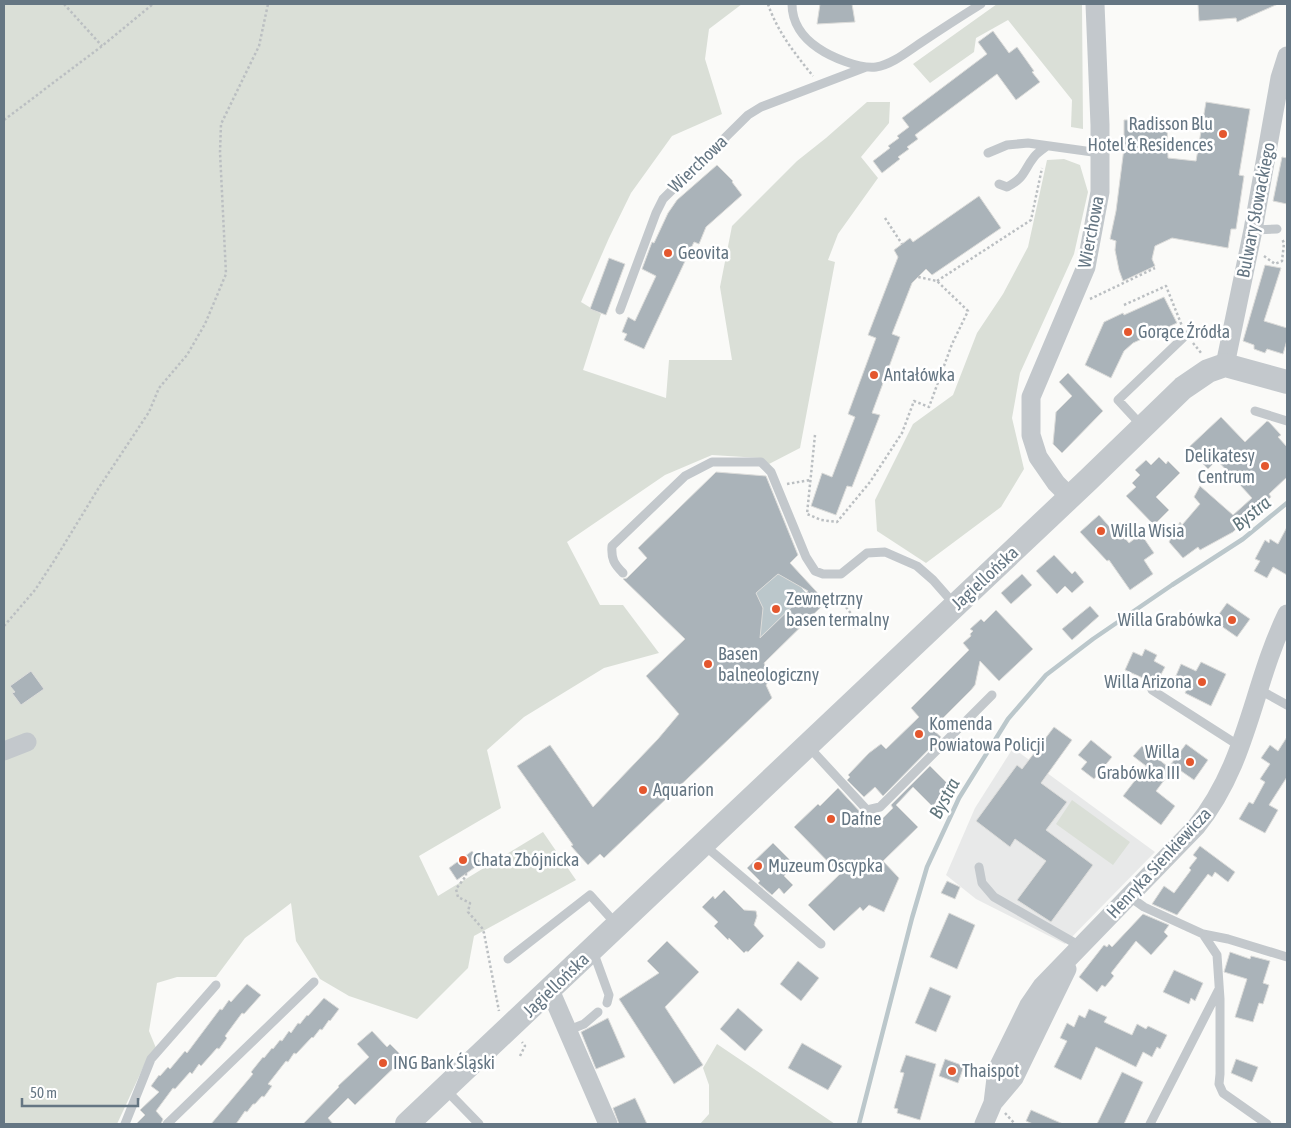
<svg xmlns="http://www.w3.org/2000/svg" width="1291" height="1128" font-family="'Asap Condensed',sans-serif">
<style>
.built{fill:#e8e9e9}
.green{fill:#dadfd7}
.water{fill:#bbc7cb}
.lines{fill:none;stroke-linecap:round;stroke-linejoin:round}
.stream{stroke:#bbc7cb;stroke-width:4.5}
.building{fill:#aab3b9;stroke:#dcdcda;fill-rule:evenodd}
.path{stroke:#bbbfc2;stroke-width:2.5;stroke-dasharray:2.5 2.5;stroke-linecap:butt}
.service{stroke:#c3c8cc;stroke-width:9}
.minor{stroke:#c3c8cc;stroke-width:19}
.tertiary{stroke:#c3c8cc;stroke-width:24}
.poi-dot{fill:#e4572e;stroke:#fff;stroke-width:2}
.labels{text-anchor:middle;stroke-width:5;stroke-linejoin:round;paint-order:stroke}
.poi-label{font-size:18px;fill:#657683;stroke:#fff;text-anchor:start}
.street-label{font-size:18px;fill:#657683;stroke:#fff}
.water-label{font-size:19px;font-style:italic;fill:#60757c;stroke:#fff}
</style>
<rect width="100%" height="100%" fill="#fafaf8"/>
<path class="built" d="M1013 748 1155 852 1065 944 976 899 946 875 975 808Z"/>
<path class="green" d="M4 4H742L709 29 705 59 722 114 672 136 631 193 609 238 581 302 601 314 583 370 666 398 669 360H732L720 287 732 226 797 161 826 138 867 102H890L889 123 861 157 878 178 838 234 828 260 835 262 800 448 769 464 760 458 712 455 665 475 567 542 600 605H623L659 653 604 668 524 717 487 750 501 808 419 856 438 896 543 832 576 880 474 936 468 968 417 1019 349 996 320 979 296 941 291 903 245 938 216 977H177L157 983 149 1031 156 1048 148 1057 117 1124H4Z
M997 4H1082L1083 129 1071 127 1072 100 1008 20 976 38 974 52 930 83 913 64Z
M1064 159 1080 165 1088 192 1074 254 1020 373 1012 418 1024 469 1001 507 926 563 877 531 875 500 913 424 953 395 977 333 1003 294 1028 247 1047 160Z
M1072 800 1130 842 1113 865 1056 824Z
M717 1044 835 1124H700L709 1114V1085L703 1068Z"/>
<path class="water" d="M778 574 800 586 806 593 751 646 763 608 756 593Z"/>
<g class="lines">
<path class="stream" d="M859 1124 912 918 927 867 959 798 1008 719 1046 675 1093 639 1172 585 1243 539 1287 503"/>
</g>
<path class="building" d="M820 4H852L855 22 817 24Z
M1198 4H1278L1237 22 1236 18 1199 21Z
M993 31 1009 53 1017 47 1034 71 1032 72 1040 82 1016 100 997 74 915 135 918 139 907 147 909 149 898 157 900 159 882 173 873 161 890 148 888 146 899 138 897 136 909 127 902 118 987 54 978 42Z
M1206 102 1250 109 1239 175 1244 176 1236 229H1231L1228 248 1172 238 1155 246 1152 259 1155 266 1123 281 1119 270 1115 250 1116 241 1110 239 1116 211 1124 148V120L1167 119 1168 158 1196 161Z
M1282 157 1287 158V204L1273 201Z
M717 165 733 181 732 182 742 195 706 227 699 244 694 242 644 349 624 340 627 334 622 332 628 317 635 321 656 276 642 269 652 242 654 243 668 213 677 200Z
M979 196 1001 228 932 275 926 269 912 283 892 334 900 337 872 413 880 415 852 487 847 486 836 515 811 506 822 473 832 477 855 417 848 414 876 338 868 335 898 257 894 250 910 238 913 242Z
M609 258 625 264 606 315 590 309Z
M1265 265 1281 268 1264 321 1287 328V340L1283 354 1267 349 1265 353 1254 349V345L1243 341Z
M1164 297 1177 323 1133 343 1124 351 1111 378 1085 365 1104 322 1123 313 1124 315Z
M1068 373 1103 411 1062 453 1053 444 1056 412 1072 396 1059 382Z
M1221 417 1245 442 1267 421 1269 422 1281 435 1278 437 1287 447V477L1269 494 1271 497 1233 532 1200 550 1198 547 1183 558 1169 542 1180 522 1182 525 1200 504 1194 497 1200 486 1233 515 1252 498 1217 460 1208 469 1188 448Z
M1159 457 1166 464 1168 461 1180 473 1156 497 1169 510 1154 525 1126 496 1136 487 1132 483 1140 475 1135 470 1146 460 1151 465Z
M716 472 766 476 798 555 790 563 826 602 764 663 771 679 766 685 772 698 604 858 600 854 588 865 571 846 573 845 517 766 550 745 593 807 658 739 679 714 646 676 685 639 623 579 627 578 647 558 638 548ZM778 574 808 591 760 638 763 608 756 593Z
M1099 515 1116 534 1119 531 1129 543 1141 534 1154 553 1144 560 1153 574 1130 590 1109 560 1107 561 1080 532Z
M1287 527V575L1273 567 1267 578 1254 571 1260 561 1255 559 1265 540 1269 543 1270 539 1278 544Z
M1054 555 1072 574 1075 571 1084 582 1072 593 1065 586 1057 594 1036 571Z
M1022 574 1032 585 1011 604 1001 593Z
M1227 603 1250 619 1237 637 1214 621Z
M1090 606 1099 616 1072 640 1062 629Z
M996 610 1033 649 999 681 980 661 975 685 971 690 932 729 941 737 883 796 875 787 864 797 847 780 850 777 848 775 869 753 881 744 886 749 919 717 911 708 969 650 963 643 971 636 970 634 973 631 970 629 981 619 984 622Z
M1145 649 1157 655 1154 661 1165 667 1158 680 1156 679 1154 683 1125 670 1133 652 1142 656Z
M1201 662 1226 674 1211 706 1185 693 1189 685 1175 678 1181 664 1196 671Z
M31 671 44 689 21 705 12 693 15 692 10 686Z
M1054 727 1072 740 1041 783 1067 802 1046 830 1093 865 1051 922 1017 900 1046 861 1015 839 1010 847 976 821 1017 765 1022 769Z
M1287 737V777L1269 805 1278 810 1265 833 1239 819 1249 802 1253 804 1265 782 1260 779 1270 764 1261 758 1270 745 1278 751Z
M1091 740 1112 757 1094 779 1081 769 1087 762 1078 755Z
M1186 744 1208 760 1194 780 1171 764Z
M1142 746 1172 770 1156 791 1175 806 1161 825 1123 796 1146 766 1133 756Z
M930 766 947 783 933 807 913 787 896 805 918 827 883 861 899 878 884 912 869 905 863 911 860 907 834 931 808 905 840 874 794 827 818 804 820 806 838 788 874 827 893 808 891 805Z
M773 843 795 865 784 876 793 885 784 894 779 888 772 895 758 883 760 881 747 868Z
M1200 846 1235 872 1228 882 1215 872 1212 877 1208 874 1177 915 1152 904 1164 886 1174 893 1191 870 1189 868 1197 858 1193 855Z
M472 851 481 863 457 880 449 868Z
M947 881 960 887 955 899 941 893Z
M724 890 744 910 756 911 757 916 754 925 764 936 748 952 746 951 744 953 729 938 728 940 714 926 718 922 702 907 713 896 715 899Z
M949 913 975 925 957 969 930 957Z
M1143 914 1169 925 1164 932 1168 936 1151 955 1136 941 1111 973 1114 976 1105 987 1102 985 1097 992 1079 977 1104 945 1107 947 1109 944 1112 947Z
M667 941 699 972 665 1007 703 1065 674 1084 619 999 659 973 647 961Z
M1230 952 1250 959 1251 956 1270 961 1263 983 1269 985 1263 1004 1259 1003 1253 1022 1235 1017 1247 979 1224 972Z
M798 961 819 978 801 1001 780 984Z
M1174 970 1203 983 1195 1001 1191 998 1189 1004 1163 992Z
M247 984 261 995 244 1014 242 1013 225 1036 227 1038 219 1049 217 1048 201 1066 199 1064 192 1074 190 1072 175 1089 173 1088 156 1111 163 1119 161 1124H136L145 1115 140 1110 159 1092 151 1086 159 1075 160 1076 168 1067 170 1069 185 1051 187 1053 220 1009 222 1010 229 1000 231 1002Z
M930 987 951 996 936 1032 915 1023Z
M324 998 339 1009 330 1021 329 1020 322 1030 320 1029 313 1038 312 1037 296 1054 294 1053 288 1062 286 1061 268 1084 272 1086 264 1097 262 1096 255 1104H253L247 1112 245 1111 236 1124H211L253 1074 251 1072 263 1057 264 1058 272 1048 273 1049 280 1040 282 1041 289 1031 291 1033 298 1023 300 1024 307 1015 308 1016Z
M738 1008 763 1030 745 1051 720 1029Z
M1089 1009 1107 1017 1104 1022 1132 1035 1137 1024 1146 1029 1148 1026 1167 1035 1160 1049 1157 1047 1152 1057 1143 1052 1136 1067 1096 1047 1081 1080 1054 1067 1067 1041 1060 1038 1067 1023 1074 1027 1079 1015 1085 1018Z
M608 1018 625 1057 596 1069 581 1032Z
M372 1031 387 1047 390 1044 404 1058 355 1105 348 1098 328 1118 333 1124H303L339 1087 338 1086 369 1057 357 1044Z
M802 1043 842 1066 828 1090 788 1068Z
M906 1055 936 1064 920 1120 897 1113 898 1109 894 1108 904 1073 900 1072Z
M945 1059 964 1066 958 1083 939 1076Z
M1236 1059 1258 1067 1252 1082 1231 1073Z
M1122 1072 1143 1082 1124 1124H1097Z
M635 1098 647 1124H619L613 1108Z
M1031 1110 1063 1124H1033L1026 1121Z"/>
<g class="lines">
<path class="path" d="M64 4 102 46
M768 4C777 31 795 54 813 76
M4 120 102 46 153 4
M885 218 902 244
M1264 256 1275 264 1282 261 1284 243 1282 239
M937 281 1031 220 1042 168
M1090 299 1155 268
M1124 305 1166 286 1182 326
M1193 343 1202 354
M815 435 807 514 821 520 837 522 870 482 902 433 914 401 929 407 952 344 968 311 937 281 918 277
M787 484 810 480
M839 600 844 604
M846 607 852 615
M847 619 856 628
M4 626 35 590 54 561 98 489 149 412 159 388 187 355 205 324 226 274 220 152 221 124 259 46 268 4
M466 873V876L456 889 458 897 470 903 468 912 482 928 484 933 499 1011
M520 1056 525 1046 522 1042
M1005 1113 1015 1124"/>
<path class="service" d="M792 4C792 23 803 38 818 48 831 57 859 69 876 67 891 65 907 52 919 44 940 30 960 17 981 4
M988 153 1007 145 1028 143 1100 153
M999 184 1007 187C1025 178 1023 171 1034 157 1037 153 1043 149 1047 146
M1253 230 1277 229
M620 310 656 213 663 199 748 115 761 107 866 67
M1255 411 1287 421
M1142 426 1118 400 1186 335
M623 573C614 564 611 559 612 546L685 476 712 462H761L771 472 806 557 815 571 823 574H841L867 553 885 552 917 566 933 580 955 605
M1258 689 1287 705
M1152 690 1241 747
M808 746 867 810 880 807 992 695
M704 845 821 944
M979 867 982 883 994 897 1080 946
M1130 897 1144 907 1203 934 1217 955 1220 999V1074L1219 1084 1223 1093 1267 1124
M1203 934 1228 939 1287 957
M593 951 609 995 607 1003
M508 959 590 895 617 925
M569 1030 584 1024 598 1012
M445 1089 479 1124
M125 1124 151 1059 216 985
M167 1124 314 982
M1150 1124 1219 989"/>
<path class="minor" d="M1225 365 1253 230 1280 78 1287 56
M1070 497 1056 483 1038 457 1031 435V397L1086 267 1100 192V125L1095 4
M4 751 27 742
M550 990 608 1124
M993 1103 1014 1078 1067 969
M984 1124 993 1103 997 1070 1029 1005 1042 986 1196 827C1248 763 1252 686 1287 614"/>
<path class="tertiary" d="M407 1124 1088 480 1183 388 1208 371 1225 365 1287 382"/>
</g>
<g class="poi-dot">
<circle cx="1223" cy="134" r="5"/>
<circle cx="668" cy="253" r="5"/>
<circle cx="1128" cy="332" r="5"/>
<circle cx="874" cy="375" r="5"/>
<circle cx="1265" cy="466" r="5"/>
<circle cx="1101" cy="531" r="5"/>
<circle cx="776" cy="609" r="5"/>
<circle cx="1232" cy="620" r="5"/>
<circle cx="708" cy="664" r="5"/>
<circle cx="1202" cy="682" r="5"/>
<circle cx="919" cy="734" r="5"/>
<circle cx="1190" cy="762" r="5"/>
<circle cx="643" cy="790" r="5"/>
<circle cx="831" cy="819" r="5"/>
<circle cx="463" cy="860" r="5"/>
<circle cx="758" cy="866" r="5"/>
<circle cx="383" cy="1063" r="5"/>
<circle cx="952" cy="1071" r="5"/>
</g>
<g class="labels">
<g class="poi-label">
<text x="1213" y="130" text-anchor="end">Radisson Blu<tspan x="1213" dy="21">Hotel &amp; Residences</tspan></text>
<text x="678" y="259">Geovita</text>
<text x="1138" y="338">Gorące Źródła</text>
<text x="884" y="381">Antałówka</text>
<text x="1255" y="462" text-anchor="end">Delikatesy<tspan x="1255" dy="21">Centrum</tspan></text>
<text x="1111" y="537">Willa Wisia</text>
<text x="786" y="605">Zewnętrzny<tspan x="786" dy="21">basen termalny</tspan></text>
<text x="1222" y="626" text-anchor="end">Willa Grabówka</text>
<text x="718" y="660">Basen<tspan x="718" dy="21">balneologiczny</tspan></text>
<text x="1192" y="688" text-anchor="end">Willa Arizona</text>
<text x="929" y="730">Komenda<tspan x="929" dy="21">Powiatowa Policji</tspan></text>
<text x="1180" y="758" text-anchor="end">Willa<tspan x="1180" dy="21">Grabówka III</tspan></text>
<text x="653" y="796">Aquarion</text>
<text x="841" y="825">Dafne</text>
<text x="473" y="866">Chata Zbójnicka</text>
<text x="768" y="872">Muzeum Oscypka</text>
<text x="393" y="1069">ING Bank Śląski</text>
<text x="962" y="1077">Thaispot</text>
</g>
<g class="street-label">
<text transform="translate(698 164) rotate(-44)" y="6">Wierchowa</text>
<text transform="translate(1256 210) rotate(-79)" y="6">Bulwary Słowackiego</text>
<text transform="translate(1091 232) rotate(-79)" y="6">Wierchowa</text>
<text transform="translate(985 578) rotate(-43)" y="6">Jagiellońska</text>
<text transform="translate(1159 863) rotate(-47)" y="6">Henryka Sienkiewicza</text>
<text transform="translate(556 985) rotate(-44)" y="6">Jagiellońska</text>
</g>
<g class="water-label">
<text transform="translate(1251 513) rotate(-39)" y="7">Bystra</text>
<text transform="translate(944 798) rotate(-62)" y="7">Bystra</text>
</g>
</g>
<rect width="1291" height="1128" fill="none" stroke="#657683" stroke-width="10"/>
<path d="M22 1098v8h116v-8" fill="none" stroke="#657683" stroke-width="2.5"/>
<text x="30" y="1098" font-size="15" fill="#657683" stroke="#ffffff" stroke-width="4" paint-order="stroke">50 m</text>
</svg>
